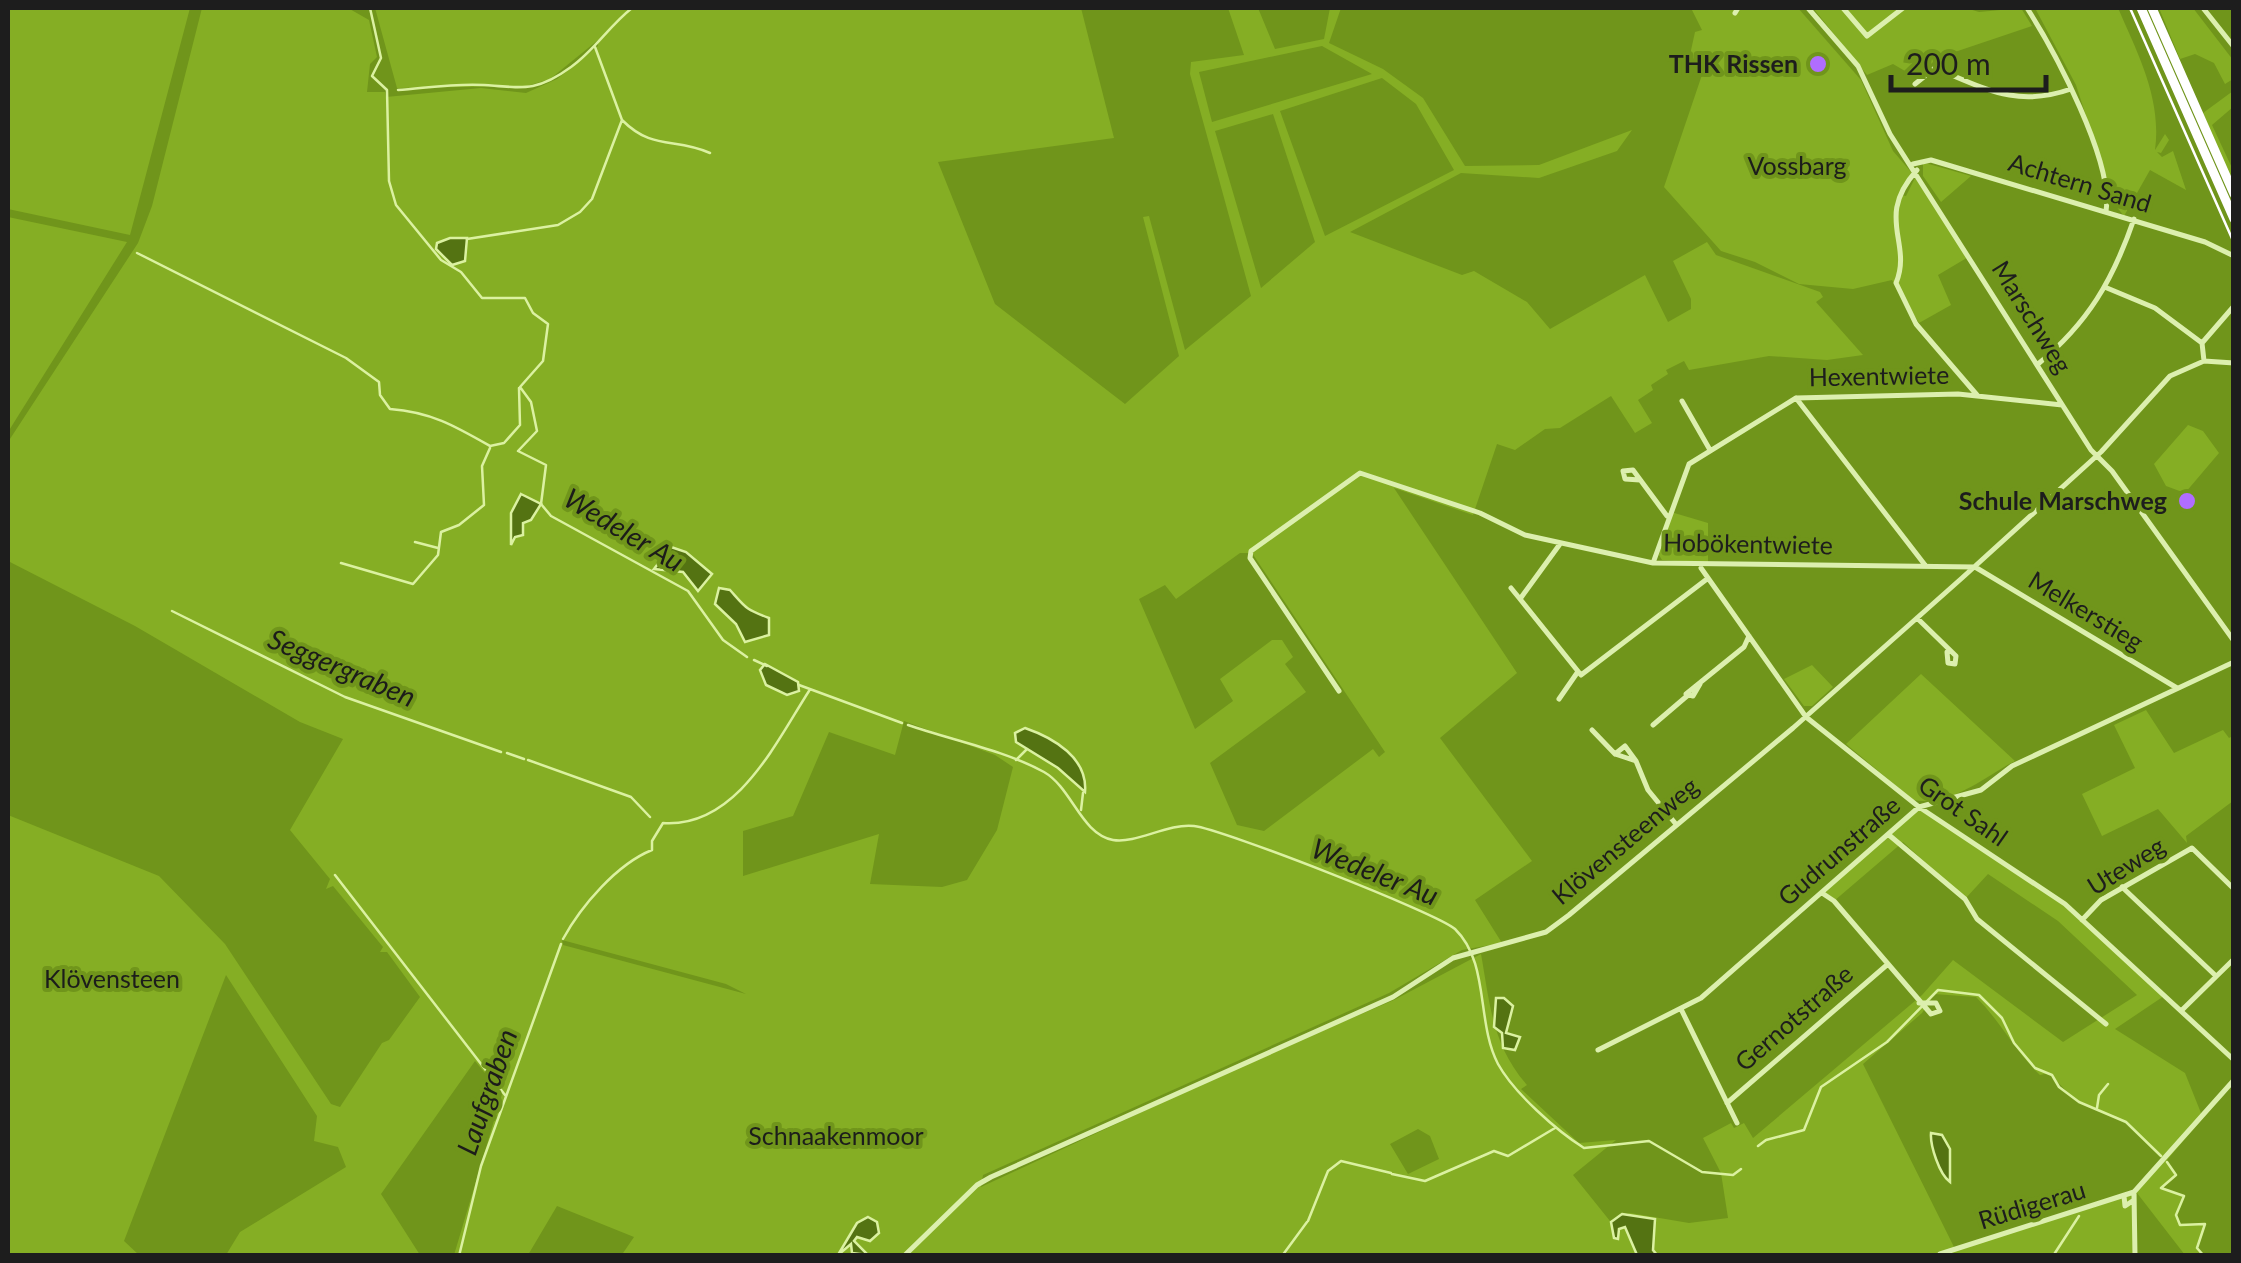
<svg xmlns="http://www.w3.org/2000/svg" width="2241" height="1263" font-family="Lato,sans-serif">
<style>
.green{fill:#85ae24;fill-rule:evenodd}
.water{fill:#547312;stroke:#dbf1a1;stroke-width:2.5}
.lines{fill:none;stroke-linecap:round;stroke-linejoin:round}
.stream{stroke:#dbf1a1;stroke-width:2.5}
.minor{stroke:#dcefae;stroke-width:5}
.highway{stroke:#fff;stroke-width:9}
.tram{stroke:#fff;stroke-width:2.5}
.poi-dot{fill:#b06dff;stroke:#70951b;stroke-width:4}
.labels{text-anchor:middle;stroke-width:8;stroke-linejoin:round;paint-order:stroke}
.poi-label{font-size:25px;font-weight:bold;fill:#1d1d1d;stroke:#70951b;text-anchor:end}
.park-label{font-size:25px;fill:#1c1d1b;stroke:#70951b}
.street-label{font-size:25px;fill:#1d1d1d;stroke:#70951b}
.water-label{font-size:28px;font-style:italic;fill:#1c1c1a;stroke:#70951b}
</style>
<rect width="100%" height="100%" fill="#70951b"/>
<path class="green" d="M8 8H190L130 235 8 209Z
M202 8H348L369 20 377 57 370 64 367 92H385L386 97 481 88 526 93 557 79 598 46V40L550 79 527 86 397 88 375 8H1081L1114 138 938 162 995 304 1125 404 1179 356 1143 217 1149 216 1185 350 1251 296 1190 74 1191 62 1244 55 1228 8H1258L1275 49 1324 39 1330 8H1341L1329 43 1383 69 1423 98 1465 166 1539 165 1632 130 1617 151 1539 178 1461 173 1350 232 1462 275 1474 271 1527 302 1550 329 1645 275 1668 322 1691 309V299L1673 261 1707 242 1716 255 1820 292 1823 297 1816 302 1863 355 1827 360 1769 356 1689 370 1684 361 1666 370 1668 374 1651 385 1653 390 1638 400 1652 423 1635 433 1611 396 1560 428 1545 429 1515 450 1497 444 1473 515 1394 488 1517 673 1440 738 1532 861 1475 900 1502 943 1462 950 1389 993 983 1175 981 1187 1247 1063 1394 1000 1481 954C1490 1004 1492 1045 1527 1085L1521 1089 1579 1143 1616 1140 1573 1175 1610 1221 1630 1213 1689 1223 1728 1218 1721 1173 1703 1138 1731 1123 1734 1128 1744 1123 1753 1138 1922 995 1953 960 2063 1042 2137 995 2058 921 1988 874 1965 899 1903 842 1834 901 1822 893 1919 807 2065 904 2164 996 2115 1029 2185 1073 2203 1118 2167 1160 2176 1175 2161 1187 2184 1196 2176 1215 2180 1225 2205 1224 2197 1247 2204 1255H2185L2137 1193 2135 1256H621L634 1237 557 1206 528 1255H454L502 1094 475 1061 381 1194 420 1255H226L240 1232 346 1167 338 1147 314 1141 317 1116 226 975 124 1241 139 1255 8 1256V815L159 876 225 944 331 1104 340 1107 382 1043 389 1040 420 997 387 952H380L383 947 333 886 326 889 330 879 290 830 343 739 300 722 135 626 8 561V442L138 243 152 206ZM1322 46 1372 74 1212 122 1199 72ZM1382 78 1416 104 1454 170 1325 236 1280 111ZM1273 114 1315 242 1261 288 1215 131ZM1240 553H1252L1385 752 1379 757 1373 749 1264 831 1237 825 1210 763 1306 692 1285 664 1293 657 1282 640H1272L1220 679 1233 701 1195 729 1139 599 1165 585 1176 599ZM904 721 995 755 1013 767 997 830 967 880 942 887 870 884 879 834 743 876V831L793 816 829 732 895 755ZM562 940 726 984 746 994 563 945ZM1934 994 1976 997C2001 1022 2015 1051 2040 1075L2049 1073 2073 1098 2126 1122 2164 1160 2134 1190 1955 1249 1863 1064 1922 1013ZM1418 1129 1430 1136 1439 1159 1408 1174 1390 1144Z
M1691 8H1798L1861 80 1893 151 1912 173 1901 195 1906 196 1915 178 1970 256 1938 275 1951 305 1919 323 1892 280 1853 289 1799 284 1755 262 1721 251 1664 187 1705 66 1688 64 1695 32 1702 30Z
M1813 8H1966L1979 12 2021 8 2032 26 1937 58 1917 78 1893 64 1867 75Z
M2035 8H2118C2138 54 2162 99 2155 150L2165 134 2169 140 2161 153 2157 152 2162 157 2173 151 2186 190 2150 170 2124 216 2115 205 2076 85Z
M2159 8H2193L2233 60V79L2225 84 2214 63 2195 54 2180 59Z
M2233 91V107L2212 125 2233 170V183L2203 113Z
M1923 163 1929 164 1971 176 1941 202 1923 176Z
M8 217 127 242 8 432Z
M2188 425 2203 431 2219 453 2185 493 2166 486 2154 464Z
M1671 512 1708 523V562L1662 560 1659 555Z
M1812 665 1833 687 1812 706H1804L1784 679Z
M1921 674 2015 761C1984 777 1951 807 1913 800L1846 744Z
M2146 710 2174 753 2223 730 2229 738 2233 736V801L2186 836 2187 843 2158 809 2102 836 2082 794 2135 768 2114 725Z"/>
<path class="water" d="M450 238H467L465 261 452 265 436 249 437 243Z
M521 494 541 504 531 520 523 523V535L515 537 511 545V513Z
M671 547 686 552 712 574 698 591 683 572 654 569Z
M719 588 730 590C746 608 745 609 769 618V635L745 642 736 624 715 604Z
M765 664 798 682 799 691 787 695 766 685 760 670Z
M1025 728C1054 738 1088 758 1085 792L1058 768 1016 742 1015 733Z
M1496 998H1504L1513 1006 1506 1033 1520 1037 1515 1050 1503 1048 1502 1033 1494 1027Z
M1931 1133 1942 1135 1950 1149V1182C1939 1174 1930 1145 1931 1133Z
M1622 1214 1655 1219 1653 1250 1657 1255H1637L1625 1227 1619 1229 1618 1239 1614 1238 1611 1222Z
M868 1217 877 1222 879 1233 870 1241 857 1237 854 1241 868 1255 852 1253 851 1244 838 1255 857 1223Z"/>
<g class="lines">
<path class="stream" d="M370 8 381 58 372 76 387 90 389 181 396 205 441 260 461 272 482 298H525L533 313 548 324 543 361 520 387 531 402 537 431 518 451 546 465 541 504 551 516 688 591 723 640 747 657
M398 90C426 88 456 83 484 85 523 88 537 92 571 67 595 50 609 26 632 8
M622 120C653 151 674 137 710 153
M467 239 558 225 580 212 592 199 622 120 595 47
M137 253 346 358 379 382 380 395 390 409C431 412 455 426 490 446L504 443 520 425 519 388
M415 542 438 548
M341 563 413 584 438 555 441 532 459 525 484 505 482 466 490 448
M172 611 345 697 501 752
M754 660 767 666
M799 685 902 723
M908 725C951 740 1004 750 1044 772 1072 788 1081 834 1113 840 1137 844 1167 823 1194 826 1222 829 1437 913 1455 929 1490 963 1476 1022 1498 1064 1514 1093 1557 1131 1584 1148L1649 1141 1702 1172 1733 1175 1741 1169
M507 753 524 759
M528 760 631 797 650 817
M1016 760 1027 749
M1081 810 1083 793
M335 875 505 1095
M563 939C581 906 617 864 652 850V841L663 823C736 828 775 744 809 691
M2097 1108 2099 1095 2108 1084
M1758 1146 1766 1140 1804 1130 1821 1087 1887 1042 1938 990 1979 995 2002 1018 2014 1043 2035 1068 2052 1075 2059 1087 2079 1102 2126 1122 2161 1156
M2167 1162 2176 1175 2161 1188 2184 1196 2176 1215 2180 1225 2205 1224 2197 1248 2204 1256
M1392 1174 1425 1181 1494 1151 1508 1156 1555 1128
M1308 1221 1328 1171 1341 1161 1391 1173
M459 1256 481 1166 561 944
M1282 1256 1307 1222
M2053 1256 2079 1216"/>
<path class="minor" d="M1808 8 1858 66 1890 134 2091 450 2112 471 2234 641
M1843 8 1867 36 1903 8
M2027 8C2054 50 2114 162 2106 211
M2203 8 2234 47
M1735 13 1738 8
M1915 84 1935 68C1986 89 2017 108 2071 89
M1913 164 1931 160 2205 242 2234 256
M1917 170C1874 218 1913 242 1896 283L1916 324 1977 395
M2107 288 2155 308 2202 343
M2204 361 2202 343 2234 306
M2038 364C2088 323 2113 280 2134 219
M1796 398 1925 565
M1682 401 1710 450
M1640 480 1625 479 1623 471 1633 470 1667 516
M1560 544 1520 599 1581 675 1707 579
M1653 563 1689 464 1796 398 1958 394 2062 405
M1701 568 1806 717 1919 807 2065 904 2234 1060
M1511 588 1520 599
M1917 618 1956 656 1955 664 1948 663 1947 652
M1700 684 1693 696 1686 694 1744 647 1749 636
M1339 691 1250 558 1251 551 1360 473 1480 513 1525 535 1653 563 1975 567 2177 688
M1559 699 1577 673
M1653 725 1687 696
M1592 730 1615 754
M1625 746 1636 761 1615 754Z
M1636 761 1648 790 1675 823
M1889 835 1965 899 1977 919 2106 1024
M2122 887 2216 976
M1822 893 1834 901 1931 1014 1940 1011 1936 1003H1919
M2082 920 2101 900 2192 848 2234 889
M1681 1009 1737 1123
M2181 1011 2234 959
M1598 1050 1701 998 1919 807 1981 790 2012 766 2234 662
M1727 1103 1888 964
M2134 1194 2135 1256
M2124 1196 2125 1206 2134 1200
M1940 1254 2134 1192 2234 1080
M904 1256 977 1185 991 1177 1393 997 1453 958 1546 932 1569 915 1793 728 1962 578 2101 452 2170 376 2204 361 2234 363"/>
<path class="highway" d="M2141 8 2234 219
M2152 8 2234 194"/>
<path class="tram" d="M2130 8 2234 243"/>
</g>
<g class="poi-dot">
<circle cx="1818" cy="64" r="10"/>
<circle cx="2187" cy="501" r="10"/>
</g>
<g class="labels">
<g class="poi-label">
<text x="1798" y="73">THK Rissen</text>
<text x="2167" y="510">Schule Marschweg</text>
</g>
<g class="park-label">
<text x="1797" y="175">Vossbarg</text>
<text x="112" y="988">Klövensteen</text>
<text x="836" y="1145">Schnaakenmoor</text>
</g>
<g class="street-label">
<text transform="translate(2080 183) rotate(17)" y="9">Achtern Sand</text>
<text transform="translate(2032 317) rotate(58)" y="9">Marschweg</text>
<text transform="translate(1879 376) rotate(-1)" y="9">Hexentwiete</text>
<text transform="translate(1748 544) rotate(1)" y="9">Hobökentwiete</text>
<text transform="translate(2086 611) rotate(31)" y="9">Melkerstieg</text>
<text transform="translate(1963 811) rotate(35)" y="9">Grot Sahl</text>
<text transform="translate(1625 841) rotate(-40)" y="9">Klövensteenweg</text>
<text transform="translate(1839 851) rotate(-41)" y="9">Gudrunstraße</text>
<text transform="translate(2126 866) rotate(-32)" y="9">Uteweg</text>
<text transform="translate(1794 1018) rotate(-41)" y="9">Gernotstraße</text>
<text transform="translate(2032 1205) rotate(-17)" y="9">Rüdigerau</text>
</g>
<g class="water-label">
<text transform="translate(624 530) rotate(31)" y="10">Wedeler Au</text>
<text transform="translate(342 668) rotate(23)" y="10">Seggergraben</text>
<text transform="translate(1375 872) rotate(22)" y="10">Wedeler Au</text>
<text transform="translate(487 1092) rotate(-71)" y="10">Laufgraben</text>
</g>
</g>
<rect width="2241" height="1263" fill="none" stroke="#1d1d1d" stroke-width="20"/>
<path d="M1891 75v15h155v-15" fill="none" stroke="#1d1d1d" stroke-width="5"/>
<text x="1906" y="75" font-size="30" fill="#1d1d1d" stroke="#70951b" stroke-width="8" paint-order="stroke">200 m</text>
</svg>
